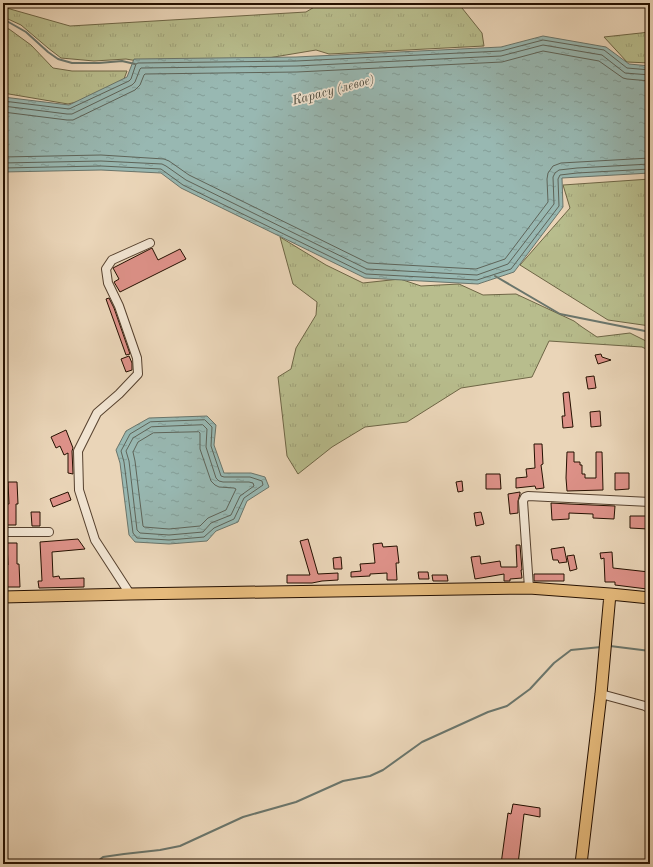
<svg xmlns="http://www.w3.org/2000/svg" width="653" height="867" font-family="'Old Standard TT',serif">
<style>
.grass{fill:url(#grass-tufts);stroke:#6e6646}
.water{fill:url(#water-ripples);stroke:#6a756b}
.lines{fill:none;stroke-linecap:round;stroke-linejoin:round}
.shore{stroke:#5e6459;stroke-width:1}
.stream{stroke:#6a756b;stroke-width:2}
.building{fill:#dd9188;stroke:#251000}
.minor-casing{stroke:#56412e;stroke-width:10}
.major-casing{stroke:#251000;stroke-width:13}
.minor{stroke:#f1e4d1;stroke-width:8}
.major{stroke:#e5ba7c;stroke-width:11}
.labels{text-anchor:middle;stroke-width:3.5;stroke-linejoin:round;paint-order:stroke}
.water-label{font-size:13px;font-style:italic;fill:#4d4b3e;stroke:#f1e4d1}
</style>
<defs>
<pattern id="grass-tufts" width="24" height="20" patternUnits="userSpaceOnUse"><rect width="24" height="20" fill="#b8bd8d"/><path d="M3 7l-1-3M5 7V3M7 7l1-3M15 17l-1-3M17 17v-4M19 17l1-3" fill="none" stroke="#9ea178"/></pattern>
<pattern id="water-ripples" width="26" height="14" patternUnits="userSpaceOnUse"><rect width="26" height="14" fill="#98b8b2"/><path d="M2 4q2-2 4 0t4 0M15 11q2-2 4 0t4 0" fill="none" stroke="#839d97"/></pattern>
</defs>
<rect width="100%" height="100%" fill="#ead5b8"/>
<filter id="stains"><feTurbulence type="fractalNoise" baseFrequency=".005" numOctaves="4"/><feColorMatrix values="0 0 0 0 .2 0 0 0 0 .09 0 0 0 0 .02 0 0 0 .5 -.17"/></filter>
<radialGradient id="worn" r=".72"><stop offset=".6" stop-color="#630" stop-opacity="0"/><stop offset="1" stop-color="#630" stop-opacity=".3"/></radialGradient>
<path class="grass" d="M321 3H458L482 33 484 46 329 54 316 50 250 61 149 63 126 59 94 61 61 58 48 48 21 25 8 19 3 18V7L70 26 306 12Z
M3 28 9 29 31 45 53 68 72 71H127L124 79 89 99 68 104 3 93Z
M650 32V63L627 62 604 37Z
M650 179V326L608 320 520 265 570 208 563 185Z
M280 237 326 265 363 283 400 279 421 286 459 284 483 295 516 294 574 321 582 327 597 337 630 333 650 343V351L642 347 549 341 532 377 461 388 407 422 365 427 332 447 298 474 287 456 278 377 291 369 296 348 316 315 317 302 293 284Z"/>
<path class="water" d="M543 36 606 47 629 64 650 66V173L562 178 563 207 514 272 478 284 365 278 181 188 161 173 101 170 3 172V97L69 105 127 77 134 59 296 57 501 47Z
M207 416 216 425 214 445 224 473H251L265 477 269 487 247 501 238 522 216 531 207 541 169 544 135 542 129 535 120 463 116 450 126 431 149 418Z"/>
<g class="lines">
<path class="shore" d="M3 101 69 109 129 81 131 79 136 64 138 63 296 61 501 51 543 40 604 50 627 68 650 70
M3 106 67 114H72L132 85 135 82 140 69 141 68 297 66 501 56 543 45 602 55 625 73 650 75
M3 112 67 120H73L135 90 140 85 144 75 145 74 297 72 502 62 543 51 599 61 623 78 627 79 650 81
M3 157 101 155 164 159 169 161 189 175 368 263 476 269 505 259 548 202 547 179 548 173 553 166 561 163 650 158
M3 163 101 161 162 164 166 166 186 180 367 269 477 275 508 264 554 204 553 177 555 173 559 170 577 168 650 164
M3 168 101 166 161 169 183 185 366 274 477 280 511 269 559 206 558 179 560 175 577 173 650 169
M205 420 212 427 211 446 221 476 224 477H250L262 481 263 485 244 498 234 519 214 528 204 537 169 540 137 538 133 533 124 462 121 451 130 434 150 422Z
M203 425 207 429 206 447 216 478 219 481 223 482H249L253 483 254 486 240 496 231 515 211 523 203 532 169 535 140 533 137 530 129 461 126 451 133 438 151 427Z
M199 432 200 433V449L211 481 215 485 219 487 234 488 236 489 226 510 208 518 200 526 169 529 144 527 143 526 135 461 133 452 138 442 153 433Z"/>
<path class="stream" d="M3 19 5 20 26 32 48 52 58 59 72 63H99L122 61 135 64
M495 276 560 314 650 332
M610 646 650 651
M94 864 103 857 124 854 160 850 180 846 243 817 296 802 343 781 370 776 383 770 422 742 488 712 507 706 530 689 554 663 571 650 601 647"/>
</g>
<path class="building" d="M152 248 158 260 180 249 186 259 120 292 114 282 119 279 113 268Z
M109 298 114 308 130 354 126 355 106 299Z
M601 354 602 357 611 360 598 364 595 355Z
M129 356 132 363V370L126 372 121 359Z
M594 376 596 388 588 389 586 377Z
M569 392 573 427 563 428 562 416H565L563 393Z
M600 411 601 426 591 427 590 412Z
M66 430 73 448 72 451 73 474 68 473V453L64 455 60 446 56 448 51 437Z
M534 444H542L543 464 541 465 544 488 536 489 535 486 516 488V478L527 477 526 469 535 468Z
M567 452H574V462H580V465H582V474H585V478H596V452H602L603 490 567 491 566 478Z
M615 473H629V489L615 490Z
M486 474H500L501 489H486Z
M462 481 463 491 458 492 456 482Z
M8 482H17L18 504H16V525H7L6 504H9Z
M68 492 71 500 53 507 50 499Z
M520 492V494L518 501V513L510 514 508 494Z
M551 503 569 504 615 506 614 519 593 518V514L569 513V519L552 520Z
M31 512H40V526H32Z
M481 512 484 524 476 526 474 513Z
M630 516H649L648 529 630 528Z
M78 539 85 549 52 552 53 577 59 576 60 579 84 578V587L39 588 38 581H42L40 542Z
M308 539 318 574 338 573V580L322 581 312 583H287V575H310L300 541Z
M7 543H17V564H19L20 587H3V580H4V565H8Z
M382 543 383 547 397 546 399 563H396L397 580H387V573L370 574V576L351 577V572L361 571 360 564 375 563 373 544Z
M516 545H520L522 570H521L522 578 510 579V581H504V574L475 579 471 557 480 556 481 564 500 561 501 567H517Z
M564 547 567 562 559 563 558 560H553L551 549Z
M612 552 613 568 649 572 647 589 615 585V582H605L604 558 601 559 600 553Z
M574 555 577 569 570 571 567 556Z
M341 557 342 569H334L333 558Z
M418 572H428L429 579H419Z
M534 574H564V581H534Z
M432 575H447L448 581H433Z
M513 804 540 808V817L524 814 518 864H501L508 813 511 814Z"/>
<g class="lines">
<g class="minor-casing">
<path id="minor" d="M3 532H49
M529 588 523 501 525 497 528 496 650 502
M130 594 95 540 79 490 78 451 97 413 119 394 138 374 137 358 119 306 108 283 106 269 112 260 150 243
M601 694 645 706 650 709"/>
</g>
<g class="major-casing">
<path id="major" d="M3 597 130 594 529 588 610 594 650 598
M581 864 601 694 610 594"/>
</g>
<use href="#minor" class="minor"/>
<use href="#major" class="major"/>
</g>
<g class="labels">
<g class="water-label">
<text transform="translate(333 89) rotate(-15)" y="5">Карасу (левое)</text>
</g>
</g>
<rect width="653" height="867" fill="none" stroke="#ead5b8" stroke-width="16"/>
<rect x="4" y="4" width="645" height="859" fill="none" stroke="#251000" stroke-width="2"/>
<rect x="8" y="8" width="637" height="851" fill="none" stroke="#251000"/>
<rect width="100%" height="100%" filter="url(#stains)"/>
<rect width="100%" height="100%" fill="url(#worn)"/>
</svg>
